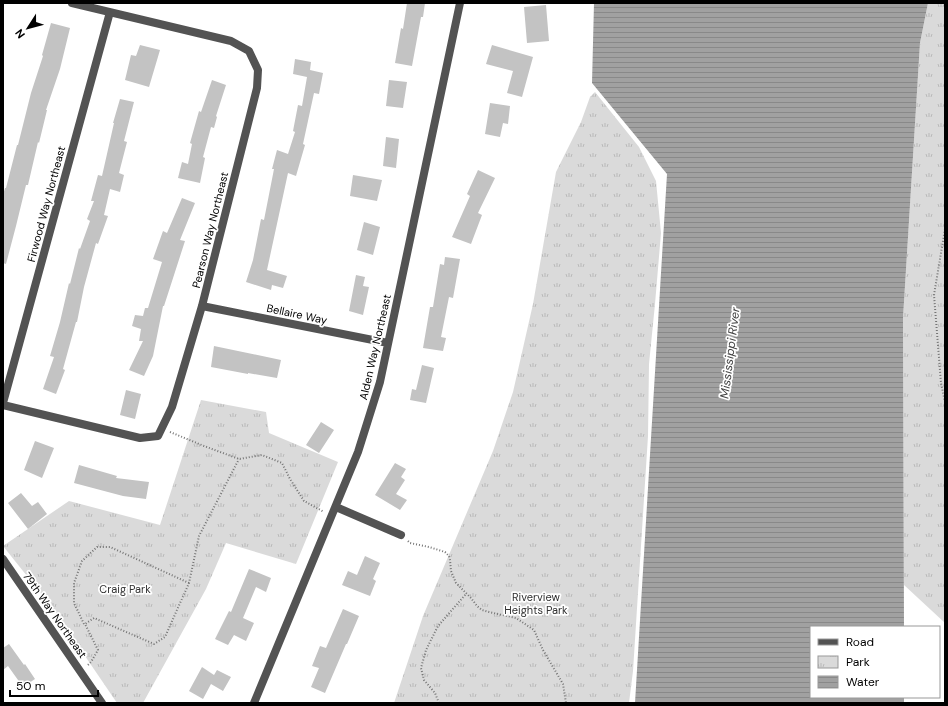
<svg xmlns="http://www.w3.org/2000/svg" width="948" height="706" font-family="'DM Sans',sans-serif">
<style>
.park{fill:url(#park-tufts)}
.water{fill:url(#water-rules)}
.building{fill:#c3c3c3}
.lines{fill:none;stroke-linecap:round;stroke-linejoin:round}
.path{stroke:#757575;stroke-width:2;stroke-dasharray:1 2;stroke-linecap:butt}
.minor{stroke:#535353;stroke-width:8}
.labels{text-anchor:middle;stroke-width:3.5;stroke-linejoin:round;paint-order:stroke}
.street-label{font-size:11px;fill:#000;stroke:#fff}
.park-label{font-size:11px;fill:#313131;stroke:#fff}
.water-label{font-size:12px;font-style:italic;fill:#424242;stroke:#fff}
</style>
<defs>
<pattern id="park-tufts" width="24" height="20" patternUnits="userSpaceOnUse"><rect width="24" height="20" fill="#dadada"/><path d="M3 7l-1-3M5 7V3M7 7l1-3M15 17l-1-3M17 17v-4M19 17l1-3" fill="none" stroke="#b9b9b9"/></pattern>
<pattern id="water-rules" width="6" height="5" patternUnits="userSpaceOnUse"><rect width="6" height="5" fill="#a1a1a1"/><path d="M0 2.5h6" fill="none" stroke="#898989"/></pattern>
</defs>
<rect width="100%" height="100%" fill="#fff"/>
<path class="park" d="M928 3H945V623L904 585 903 318 920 43Z
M595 92 639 147 656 181 661 233 655 304 649 364 648 436 633 671 629 703H394L423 616 493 451 513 392 533 304 556 172 581 122 590 97Z
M201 400 266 412 269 433 338 462 296 564 226 543 206 589 143 703H117L51 606 3 546 69 501 160 525Z"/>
<path class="water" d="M594 3H928L920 43 903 318 904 627H811V697H904V703H635L667 174 592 83Z"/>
<path class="building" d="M407 3H425L423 17H421L412 66 395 63 401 28 403 29Z
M546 5 549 41 527 43 524 7Z
M51 23 70 28 60 69 46 110H47L39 143 38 142 28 185H26L16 226 6 264 3 263V195L5 188H6L17 145H18L31 93 43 56 42 55Z
M140 45 160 50 149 87 125 80 131 55 136 56Z
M492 45 533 57 522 97 507 93 513 71 486 64Z
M295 59 311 62 310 70 323 73 319 94 314 93 303 144 305 145 296 176 288 173 267 270 287 276 283 288 272 285 271 290 246 282 253 260 261 219 264 220 274 169H272L277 150 288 154 295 132 293 131 298 105 302 106 307 77 293 74Z
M212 80 226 85 216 116 217 117 214 128 211 127 203 157 205 158 200 183 178 178 182 162 188 164 192 144 190 143 199 111 201 112Z
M389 80 407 82 403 108 386 106Z
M120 99 134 102 124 141 127 142 119 173 124 175 120 192 110 189 104 215 108 216 98 244 96 243 84 287 77 322H76L63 369 65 370 56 394 43 389 54 357 50 356 60 322 69 283 70 284 79 248 80 249 90 221 87 219 94 201H91L98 175 102 176 114 123H113Z
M490 103 510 106 508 124 503 123 500 137 485 134Z
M386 137 399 139 396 168 383 166Z
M478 170 495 178 478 213 482 215 471 244 452 237 470 196 467 194Z
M353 175 382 180 377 201 350 196Z
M182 198 195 203 180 240 185 241 164 306H163L153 356 144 376 129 370 143 341H139L141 329 132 326 135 315 143 316 145 308H148L162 262 153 259 163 231 167 233Z
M364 222 380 227 373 255 357 250Z
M445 257 460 259 453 298 449 297 441 337 446 338 443 351 423 348 430 307H433L440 264 444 265Z
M356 275 365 277 363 286 369 287 363 315 349 311Z
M214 346 281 360 277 378 248 373V374L211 367Z
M422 365 434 368 426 403 410 400 412 389 416 390Z
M126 390 141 394 135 419 120 415Z
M321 422 334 430 319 453 306 445Z
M35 441 54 448 42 478 24 470Z
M395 463 406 469 401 477 405 480 396 494 407 500 400 510 375 495Z
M79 465 117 476 116 478 149 482 146 499 123 496 74 483Z
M21 493 32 506 38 502 47 514 28 529 8 503Z
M365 556 380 563 373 579 376 581 370 596 342 585 348 571 357 575Z
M249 569 271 578 266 592 256 587 243 618 254 623 246 641 234 635 228 645 215 639 229 611 231 612Z
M343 609 359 616 347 644H346L325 693 311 687 319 668 312 666 320 646 326 648Z
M9 644 24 665 25 664 35 679 23 687 8 666 3 670V648Z
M202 667 214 675 217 670 231 677 223 691 211 684 203 699 189 691Z"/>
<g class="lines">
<path class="path" d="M945 229 934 295 941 383 945 402
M170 432 204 446 239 459 262 455 282 463 290 479 304 501 324 512
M408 541 410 543 429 547 445 552 449 556 450 560 451 571 456 583 471 598 477 606 482 610 489 612 516 618 534 630 543 650 563 684 566 703
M84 624 74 603V583L82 561 97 547H110L189 583
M88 665 91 662 98 650 85 624 94 618 154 644 165 637 189 583 199 536 239 459
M439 703 435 693 424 680 421 668 426 650 438 626 466 594"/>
<path class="minor" d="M202 306 388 343
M3 403 110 12
M3 405 140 438 158 436 172 407 202 306 257 88 258 70 249 51 231 41 72 3
M336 507 401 535
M3 559 102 703
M254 703 358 452 380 382 460 3"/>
</g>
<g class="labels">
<g class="street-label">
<text transform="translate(46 204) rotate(-75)" y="4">Firwood Way Northeast</text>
<text transform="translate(210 230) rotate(-76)" y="4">Pearson Way Northeast</text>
<text transform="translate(297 314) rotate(12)" y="4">Bellaire Way</text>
<text transform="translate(375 347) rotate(-77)" y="4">Alden Way Northeast</text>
<text transform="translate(55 615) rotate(55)" y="4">79th Way Northeast</text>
</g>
<g class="park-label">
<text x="125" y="593">Craig Park</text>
<text x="536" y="601">Riverview<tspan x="536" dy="13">Heights Park</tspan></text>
</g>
<g class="water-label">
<text transform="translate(730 353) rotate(-83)" y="4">Mississippi River</text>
</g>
</g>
<rect width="948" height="706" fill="none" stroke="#000000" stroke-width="8"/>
<rect x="810" y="626" width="130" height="72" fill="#ffffff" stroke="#999999"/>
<rect x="818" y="639" width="20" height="6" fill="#535353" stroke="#999999"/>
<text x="846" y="646" font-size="12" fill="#000000">Road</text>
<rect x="818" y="656" width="20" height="12" fill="url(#park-tufts)" stroke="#999999"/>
<text x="846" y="666" font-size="12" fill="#000000">Park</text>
<rect x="818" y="676" width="20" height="12" fill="url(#water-rules)" stroke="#999999"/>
<text x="846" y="686" font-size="12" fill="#000000">Water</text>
<g transform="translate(28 28) rotate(234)" stroke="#ffffff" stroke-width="3" paint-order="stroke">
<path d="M0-3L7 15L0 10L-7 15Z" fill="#000000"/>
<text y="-6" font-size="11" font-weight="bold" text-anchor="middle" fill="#000000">N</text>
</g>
<path d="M10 690v6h88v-6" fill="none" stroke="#000000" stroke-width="2"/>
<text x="16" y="690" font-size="12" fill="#000000" stroke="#ffffff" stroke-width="3" paint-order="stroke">50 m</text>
</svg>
